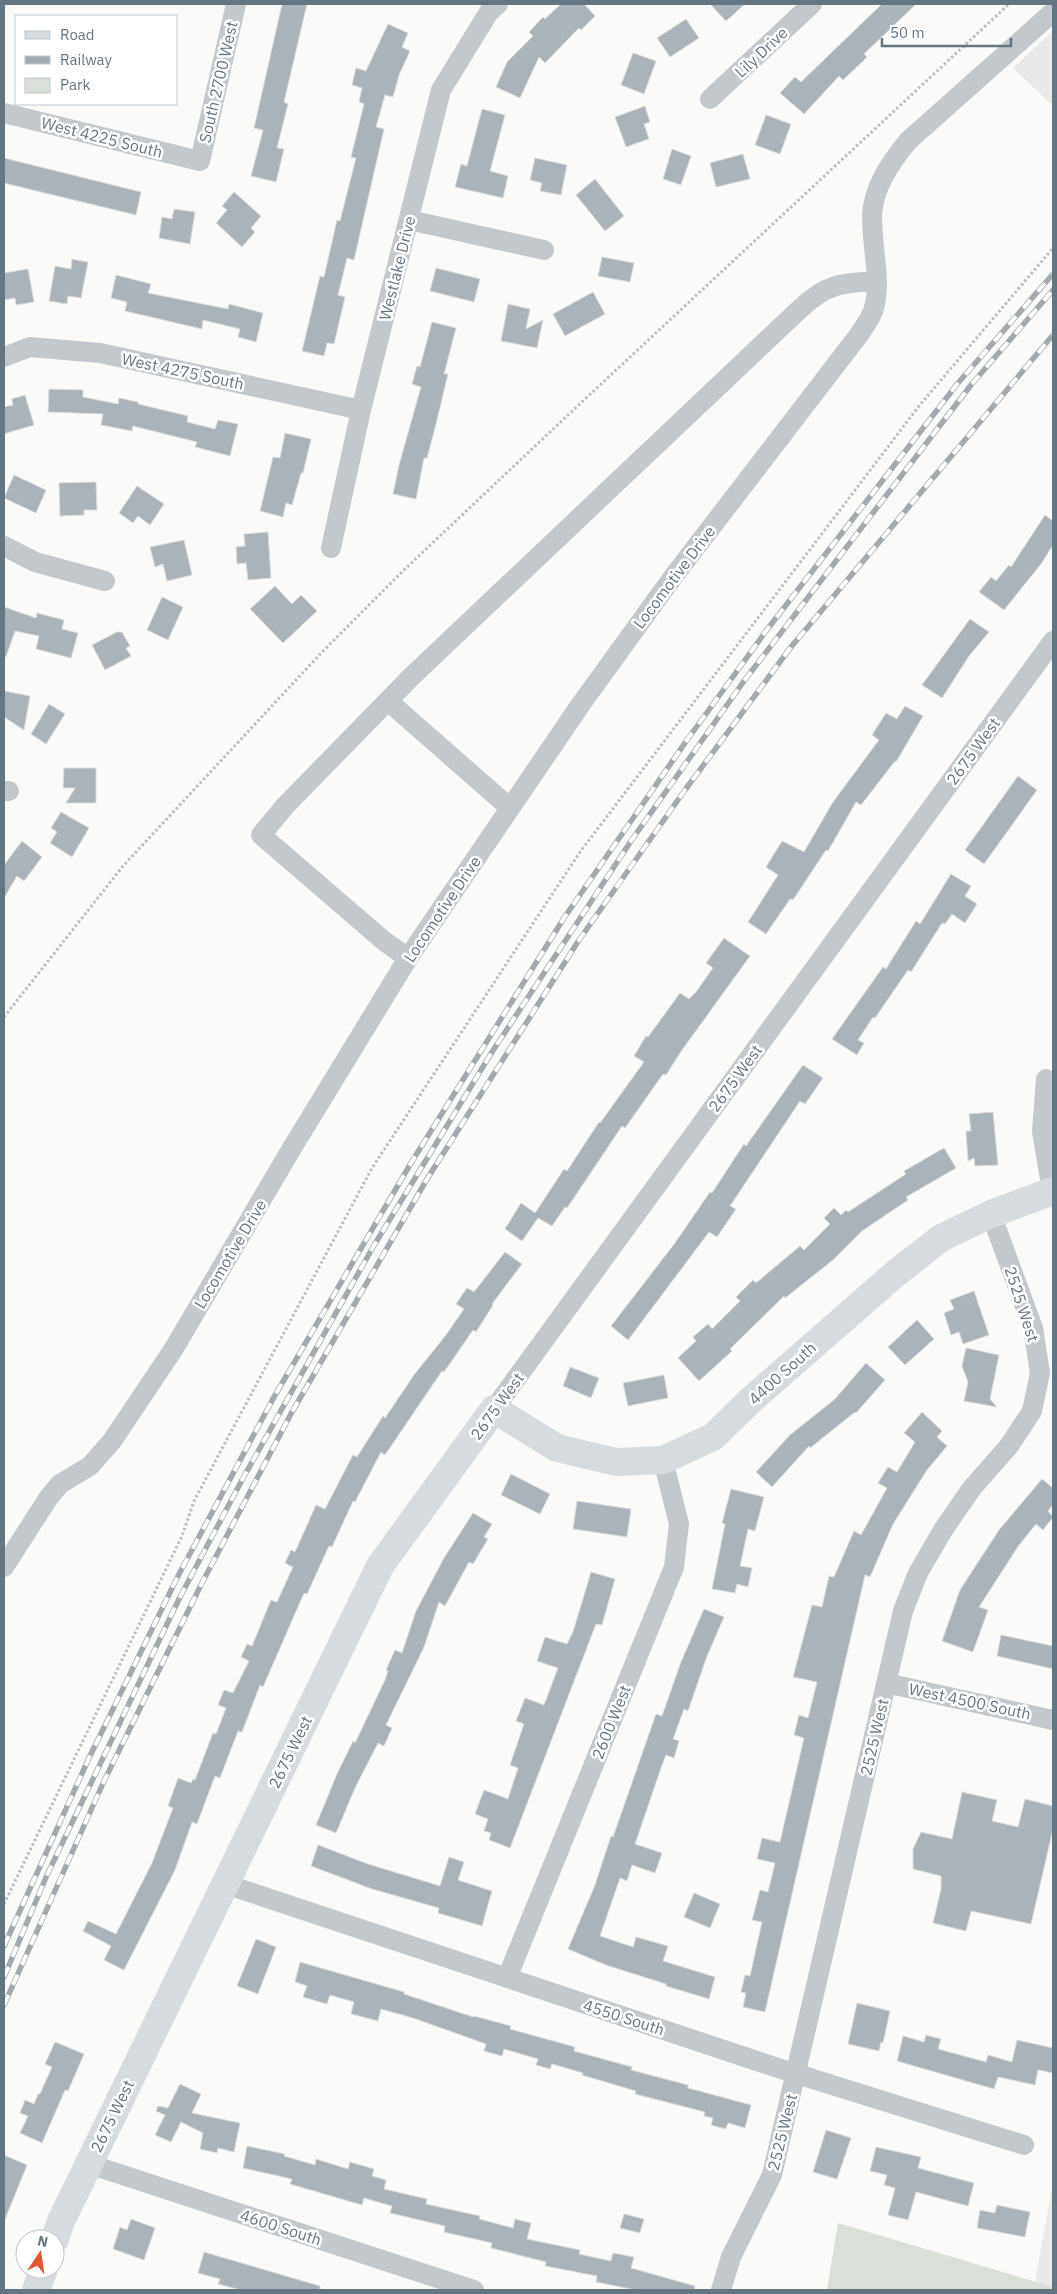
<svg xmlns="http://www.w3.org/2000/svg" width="1057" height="2294" font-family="'IBM Plex Sans',sans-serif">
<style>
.built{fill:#e8e9e9}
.green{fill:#dadfd7}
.building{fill:#aab3b9;stroke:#dcdcda}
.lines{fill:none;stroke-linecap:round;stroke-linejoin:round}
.path{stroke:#bbbfc2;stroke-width:3;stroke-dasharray:2.5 2.5;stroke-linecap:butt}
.street{stroke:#c3c8cc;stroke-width:20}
.secondary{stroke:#d6dbdf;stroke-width:28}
.rail-casing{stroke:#a2aab0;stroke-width:5.5}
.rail{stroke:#fff;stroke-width:4;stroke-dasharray:11;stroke-linecap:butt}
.labels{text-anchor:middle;stroke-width:5;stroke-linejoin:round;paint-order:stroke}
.street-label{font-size:16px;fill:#657683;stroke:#fff}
</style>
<rect width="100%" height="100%" fill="#fafaf8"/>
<path class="built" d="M1053 31V106L1013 68Z
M1053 2182V2287L1035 2282Z"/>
<path class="green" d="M838 2223 1053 2287V2290H827Z"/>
<path class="building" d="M282 4H307L284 102 288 104 277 148 284 149 276 182 251 176 263 130 254 128Z
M561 4H584L595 16 581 30 579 28 545 63 539 57 520 98 496 87 507 62 533 36 529 32 543 17 545 19Z
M710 4H745L726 21Z
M882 4H916L864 54 867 57 843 80 839 76 804 114 780 93 795 77 801 82Z
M686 19 699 38 670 57 657 38Z
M388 24 408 33 402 47 410 51 399 75 393 97 385 95 376 127 384 129 354 260 347 258 338 295 345 297 334 344 327 343 324 356 302 351 320 276 324 277 337 220 340 221 356 158 351 157 364 104 359 102 362 88 352 85 356 68 366 71Z
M633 53 656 61 644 94 621 85Z
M645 106 650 122 644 124 649 139 626 147 615 117Z
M482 109 505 115 490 171 508 176 503 198 455 187 461 164 467 166Z
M766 115 791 124 780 154 755 145Z
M672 149 691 156 681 185 663 179Z
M743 154 750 179 716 187 710 163Z
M4 158 141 192 136 215 4 183Z
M535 158 567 165 561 195 540 191 542 183 530 180Z
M595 179 624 216 605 231 576 195Z
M234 192 261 216 251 228 255 232 242 247 216 223 227 210 222 206Z
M174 209 195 212 190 244 159 238 162 217 172 219Z
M602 257 634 263 630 282 598 276Z
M72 259 88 262 81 298 68 296 67 304 49 301 55 266 71 269Z
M436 268 480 279 474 302 430 291Z
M28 269 34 302 16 305 15 298 4 300V273Z
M116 275 151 284 148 293 228 309 229 304 263 313 256 342 238 337 240 329 203 320 202 329 125 311 127 302 111 298Z
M593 292 605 314 565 336 553 314Z
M508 304 530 309 526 329 543 320 537 348 501 341Z
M432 322 456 328 444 374H448L436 424 427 458H424L416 499 393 494 399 465 421 387 412 384 417 366 420 367Z
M49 389 83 390V397L118 404 119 398 138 402V404L188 416 187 422 215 429 218 420 238 424 230 456 195 447 197 442 133 426 132 431 101 425 103 414 48 412Z
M25 395 34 425 4 434V407L13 405 12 399Z
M285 433 311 439 303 473H301L292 505 286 503 283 517 260 511 273 457 280 458Z
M14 475 46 490 36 513 4 498Z
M96 482 97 510H84V515L60 516 59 483Z
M137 486 164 504 150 525 138 516 133 523 119 513Z
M1045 515 1053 521V545L1041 564 1004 610 979 592 991 577 996 581 1009 565 1011 567Z
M268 532 271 578 248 580 246 563 237 564 236 547 245 546 244 534Z
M184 540 192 575 167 581 163 564 155 567 150 547Z
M275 586 292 604 301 595 317 611 283 643 250 609Z
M162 597 183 607 168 640 147 630Z
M4 607 36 618 37 613 64 620 62 629 78 633 71 658 36 649 39 636 15 631 6 657 4 656Z
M970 619 989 632 969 656 942 698 922 685Z
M117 632H122L130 646 126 648 131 656 105 670 92 645Z
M4 691 30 696 24 730 4 717Z
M49 704 65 714 46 744 31 734Z
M905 706 923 716 896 762 895 761 861 805 856 802 828 851 826 850 793 900 790 899 766 934 748 922 778 875 766 867 782 841 804 852 833 802 879 740 872 735 886 713 897 719Z
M64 768H96V803H66L75 788H63Z
M1018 776 1037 790 984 864 965 850Z
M61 812 89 828 72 857 50 843 57 832 51 828Z
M22 841 42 857 24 881 17 876 4 898V865Z
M951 874 971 886 965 896 977 904 965 923 952 914 945 924 942 923 911 972 908 970 875 1018 873 1017 858 1040 864 1043 857 1055 832 1039 883 967 886 969 916 921 920 924Z
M724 938 750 956 682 1050 666 1075 663 1074 625 1128 622 1126 567 1208 565 1207 552 1226 538 1218 522 1241 505 1229 521 1203 535 1213 564 1169 567 1171 599 1122 600 1123 644 1062 634 1056 646 1036 648 1037 680 993 689 999 696 992 713 968 706 963Z
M803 1065 823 1078 805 1104 800 1101 730 1206 736 1209 717 1237 709 1232 628 1340 611 1326 675 1243 710 1192 712 1193 744 1144 746 1146Z
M993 1112 998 1165 975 1166 974 1158 968 1161 966 1131H971L969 1114Z
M944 1148 956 1168 906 1197 908 1200 862 1231 833 1260 785 1298 784 1296 730 1349 732 1351 699 1381 678 1358 696 1341 693 1337 708 1324 712 1329 740 1301 736 1297 753 1280 756 1283 800 1246 804 1250 830 1224 824 1218 834 1208 841 1215 846 1210 848 1212 906 1174 904 1171Z
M505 1252 522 1264 492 1304 493 1305 476 1332 473 1330 444 1372 442 1371 385 1455 381 1452 355 1502 353 1501 332 1547 329 1546 307 1594 304 1593 263 1687 260 1685 242 1732 238 1731 220 1778 215 1776 197 1824 192 1822 175 1870 124 1970 104 1960 111 1946 83 1931 88 1921 116 1934 152 1863 173 1808 168 1806 178 1778 191 1783 193 1779 195 1780 213 1733 216 1734 226 1708 218 1705 224 1690 233 1693 249 1661 241 1657 247 1644 252 1646 271 1600 277 1602 293 1567 285 1563 291 1550 295 1552 316 1505 325 1509 353 1455 357 1457 383 1416 385 1418 414 1375 446 1335 464 1309 456 1304 467 1288 474 1292Z
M974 1291 989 1335 963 1344 959 1332 951 1335 944 1313 954 1309 950 1300Z
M917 1320 934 1339 905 1365 888 1347Z
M966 1348 999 1355 990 1399 997 1407 964 1401 968 1382 962 1366Z
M866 1363 885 1380 856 1413 855 1412 810 1448 809 1446 772 1487 756 1472 790 1435 835 1399Z
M570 1367 599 1378 591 1398 563 1386Z
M664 1375 668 1398 628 1406 623 1383Z
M922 1412 942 1431 937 1437 947 1446 927 1470 893 1524 870 1577 865 1575 765 2012 743 2007 746 1993 741 1992 745 1975 750 1976 762 1922 752 1920 760 1890 768 1892 775 1863 757 1859 762 1838 780 1842 804 1738 794 1735 799 1715 808 1718 817 1682 793 1677 812 1605 822 1607 829 1576 834 1577 854 1531 861 1535 887 1488 878 1483 888 1467 897 1472 915 1442 904 1433Z
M511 1474 550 1494 540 1514 501 1495Z
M1042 1479 1053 1488V1504L1048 1511 1053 1517 1043 1530 1036 1524 1019 1545 979 1607 988 1610 973 1652 942 1641 960 1590 999 1530Z
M731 1489 764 1497 755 1531 748 1529 740 1566 752 1568 748 1587 737 1584 735 1593 712 1589 725 1524 722 1523Z
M577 1501 631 1509 627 1537 573 1529Z
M473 1513 492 1524 484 1537 488 1539 473 1564 469 1562 445 1606 439 1602 424 1647 386 1725 392 1728 384 1746 378 1743 355 1788 336 1833 316 1825 337 1774 353 1741 355 1743 385 1680 388 1671 386 1670 395 1650 402 1653 416 1611 444 1558Z
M591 1572 615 1579 602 1625 596 1624 510 1848 489 1840 491 1833 484 1831 488 1819 475 1814 484 1790 508 1799 518 1768 510 1765 524 1724 516 1721 525 1698 544 1705 558 1668 537 1661 545 1637 567 1644 573 1632Z
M704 1609 724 1617 707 1656 688 1711 684 1709 673 1739 679 1741 674 1758 666 1755 662 1765 635 1844 662 1853 655 1873 632 1865 627 1881 620 1878 600 1936 633 1947 636 1937 668 1946 663 1961 715 1977 709 1999 666 1986V1984L606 1965 568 1949 595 1885 611 1836 613 1837 656 1714 662 1716 681 1662Z
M1001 1635 1053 1646V1669L997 1656Z
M962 1792 997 1800 992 1821 1018 1827 1025 1799 1053 1806V1829L1031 1924 971 1911 966 1931 933 1923 941 1889V1876L913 1869V1849L921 1832 952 1839Z
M318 1845 368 1864 440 1886 449 1857 464 1862 458 1880 492 1891 482 1926 438 1913 439 1908 372 1889 311 1866Z
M694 1893 720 1904 710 1928 684 1917Z
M256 1939 276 1947 258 1994 237 1986Z
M300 1962 404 1992V1994L473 2017 474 2016 511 2026 510 2029 575 2047 574 2051 632 2067 631 2070 688 2085V2088L751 2105 745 2128 728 2123 726 2129 711 2125 713 2118 704 2116 705 2112 635 2094 636 2091 582 2075 583 2073 552 2064 550 2069 536 2065 538 2059 504 2049 502 2056 484 2051 486 2044 413 2018 381 2009 378 2021 351 2014 354 2002 330 1995 327 2004 303 1997 307 1986 295 1982Z
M857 2003 890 2011 883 2043 881 2042 879 2051 848 2044Z
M926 2035 941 2039 938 2049 986 2062 988 2055 1012 2062 1017 2040 1053 2048V2073L1038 2070 1035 2085 998 2077 994 2089 897 2061 903 2036 924 2042Z
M55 2042 84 2054 68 2091 65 2090 42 2143 20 2133 28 2116 20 2113 25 2100 34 2104 38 2094H40L52 2067 45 2064Z
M180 2084 201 2094 192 2113 240 2123 234 2152 218 2148 217 2153 200 2149 203 2133 181 2122 171 2142 155 2135 165 2115 156 2111 158 2106 168 2108Z
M826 2130 851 2138 837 2179 813 2172Z
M247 2146 285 2154 284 2156 315 2165 316 2159 348 2169 350 2162 374 2169 372 2176 386 2180 384 2189 427 2199 426 2204 480 2216 479 2219 513 2228 515 2219 531 2223 527 2239 580 2250 579 2254 611 2261 613 2253 634 2257 631 2268 695 2286 694 2290H636L596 2282 597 2276 545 2266 546 2262 491 2248 492 2243 444 2232 445 2226 390 2213 392 2206 364 2198 362 2205 290 2184 292 2179 243 2168Z
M876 2147 921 2157 918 2168 974 2183 968 2206 916 2192 908 2220 888 2215 895 2188 884 2185 887 2175 870 2171Z
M4 2155 27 2165 4 2222Z
M997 2205 1030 2212 1025 2237 977 2228 980 2210 995 2213Z
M624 2214 644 2219 640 2233 620 2228Z
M131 2219 155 2228 144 2260 113 2249 120 2227 127 2230Z
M204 2252 320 2286V2290H241L218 2284 220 2279 198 2273Z"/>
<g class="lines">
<path class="path" d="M4 1017 123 866 323 651 407 567 585 399 1009 4
M4 1904 182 1536 194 1501 372 1168 580 852 919 406 1053 248"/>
<path class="street" d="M710 99 812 4
M4 113 200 161 236 4
M409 220 544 250
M4 357 30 347 100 353 361 410
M4 546 35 562 105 581
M331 548 361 410 441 90 489 12 498 4
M388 701 510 808
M4 791H9
M408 958 384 941 261 835 285 806 411 677 785 323C801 308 818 290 839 285 851 282 865 282 877 281 876 259 872 238 872 216 873 187 891 162 908 141L1053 12
M1046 1079 1042 1131 1052 1191
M494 1409 1053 641
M4 1567 49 1497 60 1484 90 1466 112 1441 173 1350 292 1148 408 958 581 704 673 577 858 336C873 315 877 308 877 281
M886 1683 1053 1720
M225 1884 778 2068 1024 2145
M507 1978 674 1567 679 1524 663 1460
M89 2164 474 2290
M721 2290 731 2257 772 2175 903 1611 918 1573 943 1530 972 1488 1009 1446 1032 1411 1040 1373 1033 1328 991 1214"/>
<path class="secondary" d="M55 2239 61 2221 380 1566 494 1409 557 1448 616 1462 663 1460 713 1437 752 1399 895 1274 941 1238 991 1214 1053 1191
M36 2290 44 2269"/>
<g class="rail-casing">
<path id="rail" d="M4 1946 89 1758 178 1576 274 1397 411 1163 564 918 687 740 766 631 958 383 1053 274
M4 1977 47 1875 180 1597 242 1480 373 1247 492 1052 631 841 744 681 971 385 1053 290
M4 2005 104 1781 202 1583 292 1412 427 1179 579 940 685 790 791 647 1053 335"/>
</g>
<use href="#rail" class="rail"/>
</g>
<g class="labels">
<g class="street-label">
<text transform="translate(761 52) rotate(-43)" y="6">Lily Drive</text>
<text transform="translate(218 82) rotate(-77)" y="6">South 2700 West</text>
<text transform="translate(102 137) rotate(14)" y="6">West 4225 South</text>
<text transform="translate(397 268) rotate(-76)" y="6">Westlake Drive</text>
<text transform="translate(183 371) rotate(12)" y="6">West 4275 South</text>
<text transform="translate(674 577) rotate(-53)" y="6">Locomotive Drive</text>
<text transform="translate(973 751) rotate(-54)" y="6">2675 West</text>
<text transform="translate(442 909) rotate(-56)" y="6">Locomotive Drive</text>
<text transform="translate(735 1078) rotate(-54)" y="6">2675 West</text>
<text transform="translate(230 1254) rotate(-59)" y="6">Locomotive Drive</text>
<text transform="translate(1022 1304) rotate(72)" y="6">2525 West</text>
<text transform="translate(782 1373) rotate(-42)" y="6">4400 South</text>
<text transform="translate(497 1406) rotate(-54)" y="6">2675 West</text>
<text transform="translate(970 1701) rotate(12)" y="6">West 4500 South</text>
<text transform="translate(611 1722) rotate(-68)" y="6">2600 West</text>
<text transform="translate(874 1737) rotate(-77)" y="6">2525 West</text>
<text transform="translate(290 1752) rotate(-64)" y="6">2675 West</text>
<text transform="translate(624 2017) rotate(18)" y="6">4550 South</text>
<text transform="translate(112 2116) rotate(-64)" y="6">2675 West</text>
<text transform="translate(782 2132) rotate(-76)" y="6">2525 West</text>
<text transform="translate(281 2227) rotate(18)" y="6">4600 South</text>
</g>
</g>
<rect width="1057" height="2294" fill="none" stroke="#657683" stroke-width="10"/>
<rect x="15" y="15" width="162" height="90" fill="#ffffff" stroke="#c1c8cd"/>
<rect x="25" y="31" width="25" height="8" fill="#d6dbdf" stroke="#c1c8cd"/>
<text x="60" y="40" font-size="15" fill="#657683">Road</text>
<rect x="25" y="56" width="25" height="8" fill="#a2aab0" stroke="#c1c8cd"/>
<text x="60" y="65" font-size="15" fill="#657683">Railway</text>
<rect x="25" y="78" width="25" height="15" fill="#dadfd7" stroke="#c1c8cd"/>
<text x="60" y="90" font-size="15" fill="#657683">Park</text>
<g transform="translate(40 2254) rotate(13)"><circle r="24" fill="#ffffff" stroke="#c1c8cd"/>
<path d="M0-4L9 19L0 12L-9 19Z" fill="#e4572e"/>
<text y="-8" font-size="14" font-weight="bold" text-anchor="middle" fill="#657683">N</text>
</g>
<path d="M882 38v8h129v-8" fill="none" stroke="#657683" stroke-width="2.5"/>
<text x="890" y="38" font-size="15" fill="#657683" stroke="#ffffff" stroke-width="4" paint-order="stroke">50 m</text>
</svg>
